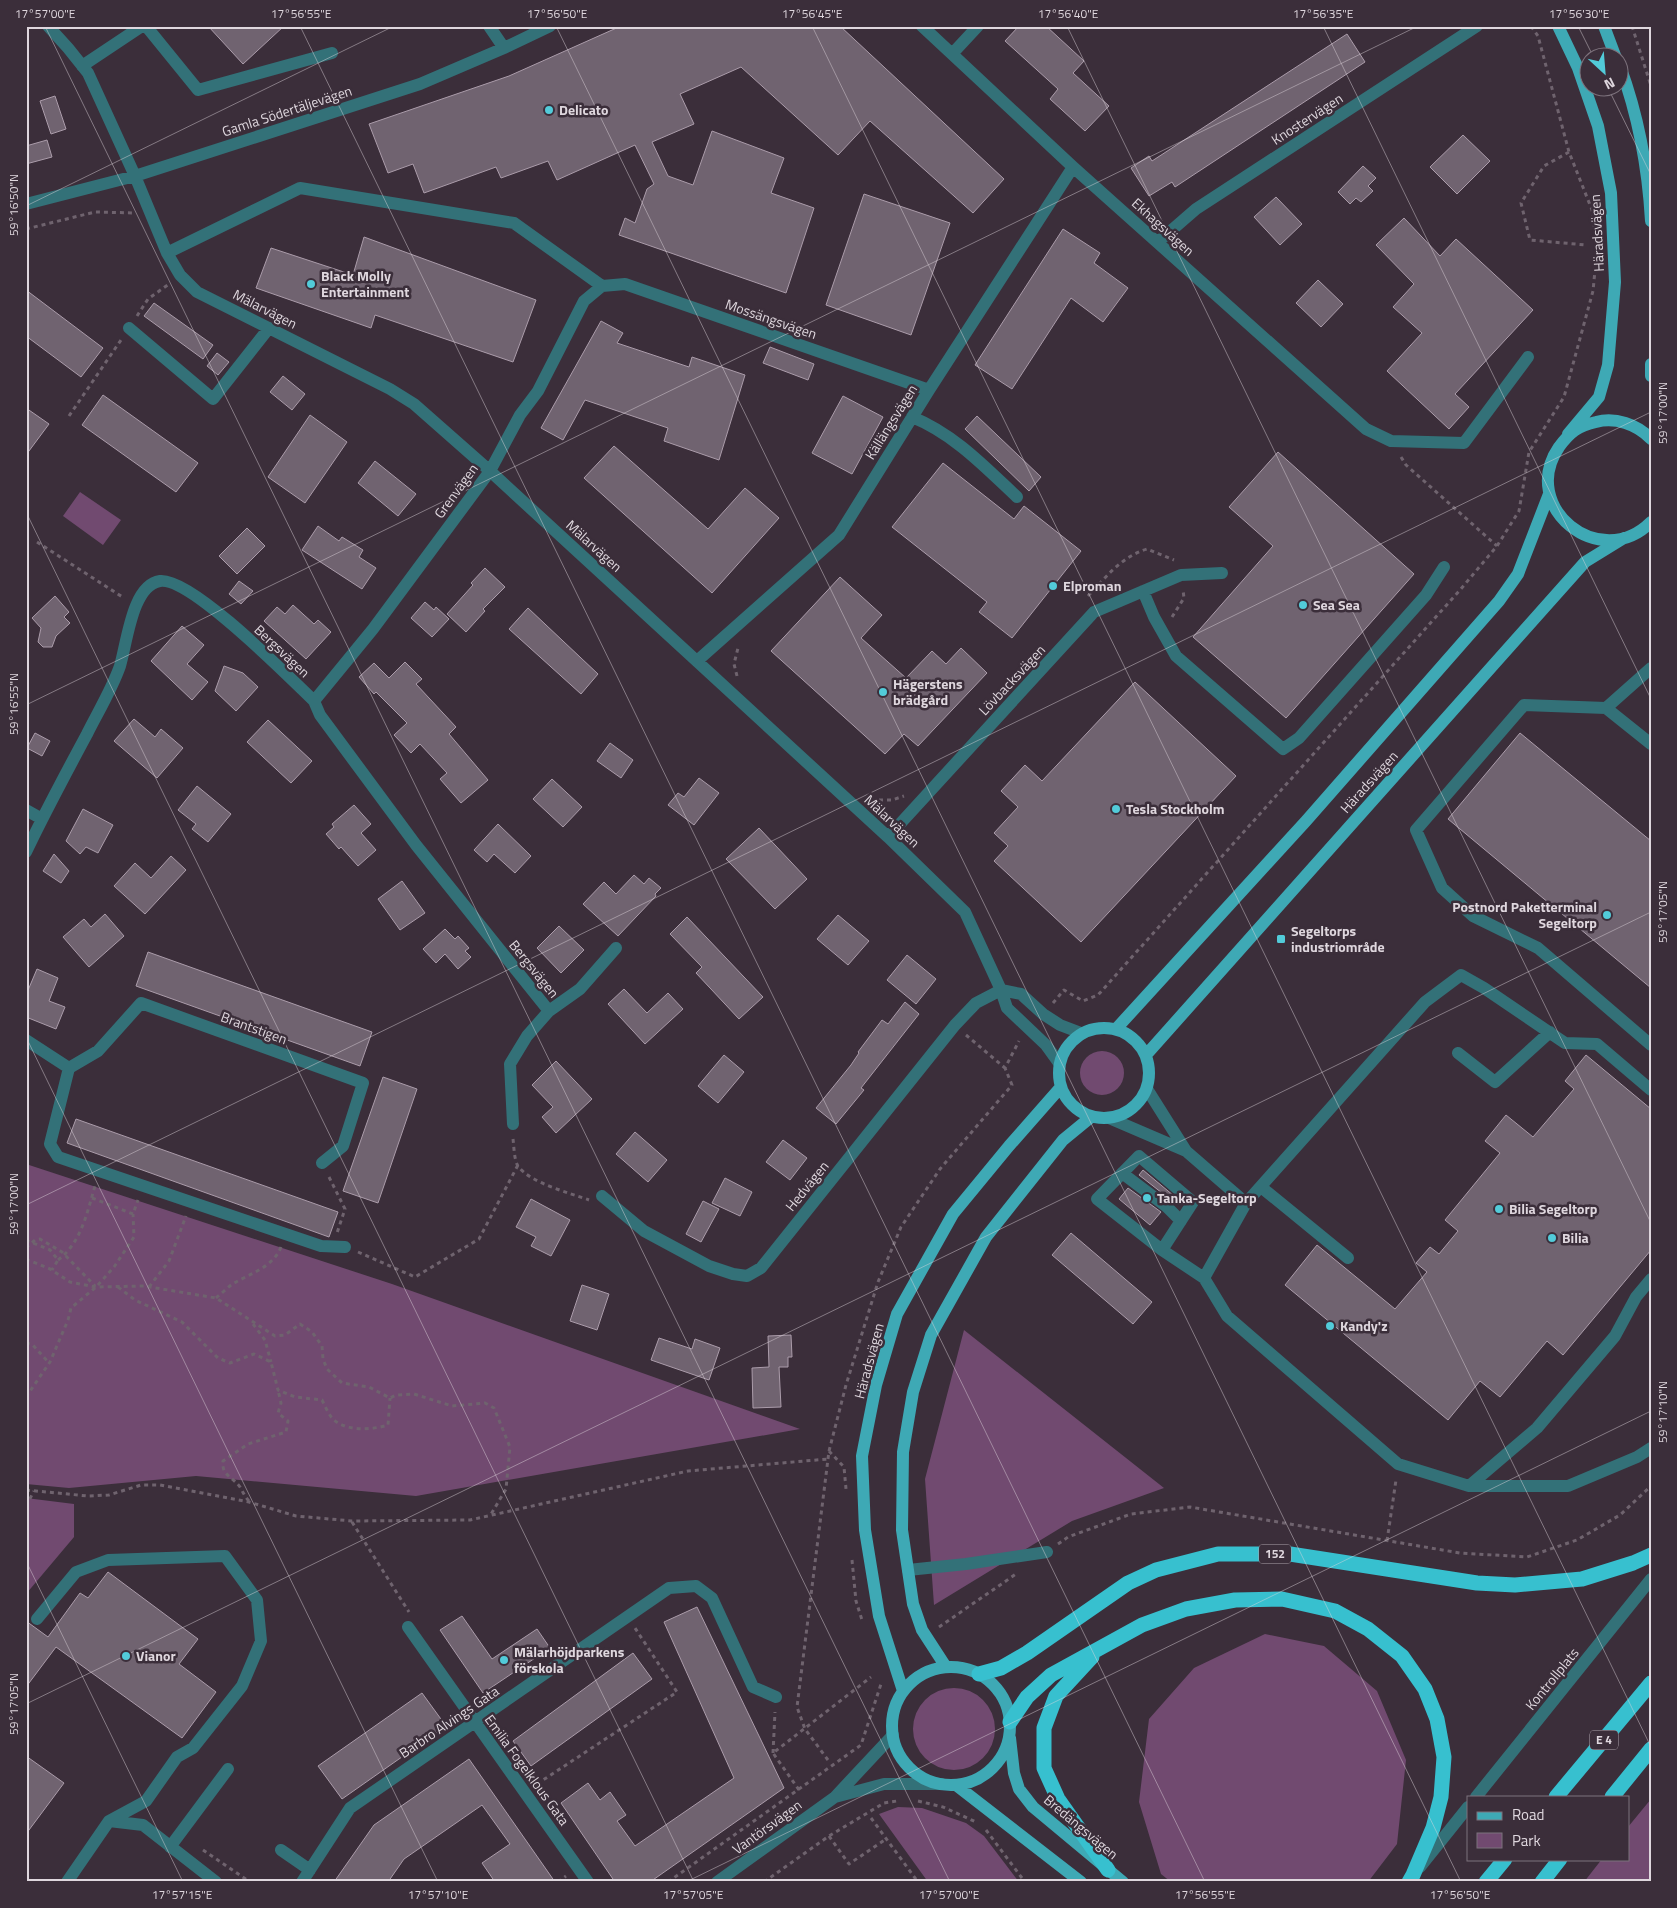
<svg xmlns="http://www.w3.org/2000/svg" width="1677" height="1908" font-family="'Titillium Web',sans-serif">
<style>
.green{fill:#714a70}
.building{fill:#706370;stroke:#ab9caa}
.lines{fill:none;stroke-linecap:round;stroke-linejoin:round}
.path{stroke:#6f636e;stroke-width:3;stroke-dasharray:4 4;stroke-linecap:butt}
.minor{stroke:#337178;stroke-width:12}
.major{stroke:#3ea9b5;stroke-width:12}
.highway{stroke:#37c0cf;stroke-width:15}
.ticks{fill:none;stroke:#dfd7de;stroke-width:1;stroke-opacity:0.45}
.poi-dot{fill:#52cbd9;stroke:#3b2e3a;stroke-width:2}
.labels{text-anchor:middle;stroke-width:5;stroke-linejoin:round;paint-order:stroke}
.shield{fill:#3b2e3a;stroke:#aea4ad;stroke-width:1}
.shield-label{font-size:12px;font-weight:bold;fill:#dfd7de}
.poi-label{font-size:14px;font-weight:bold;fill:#dfd7de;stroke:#3b2e3a;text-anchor:start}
.street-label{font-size:14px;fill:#dfd7de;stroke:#3b2e3a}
.neatline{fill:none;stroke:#dfd7de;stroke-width:2}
.ticks-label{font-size:12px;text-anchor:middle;fill:#dfd7de}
</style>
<rect width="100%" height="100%" fill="#3b2e3a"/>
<path class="green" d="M80 492 121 520 103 545 63 516Z
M1080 1073a22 22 0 1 1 44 0a22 22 0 1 1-44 0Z
M26 1164 392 1284 800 1429 416 1496 196 1476 69 1488 26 1484Z
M964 1330 1164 1488 1072 1521 934 1605 925 1479Z
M26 1498 74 1504V1537L26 1594Z
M1265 1634 1324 1646 1377 1691 1406 1760 1397 1844 1368 1882H1171L1161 1874 1139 1802 1149 1719 1194 1668Z
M913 1729a41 41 0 1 1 82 0a41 41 0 1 1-82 0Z
M1651 1799V1882H1584L1602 1859H1628V1827Z
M898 1807 922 1808 966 1823 984 1836 1019 1882H928L879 1814Z"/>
<path class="building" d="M208 26H284L243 64Z
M621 26H840L1004 179 973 213 870 121 838 155 741 67 680 94 694 124 652 142 668 176 693 185 712 131 784 158 771 193 814 208 786 293 619 235 625 218 635 223 647 189 654 184 635 145 557 180 548 161 501 178 496 167 424 193 413 164 388 173 369 124 509 76Z
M1019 26H1046L1084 61 1073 73 1109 106 1085 131 1050 99 1058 89 1005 41Z
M1347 34 1365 62 1175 187 1172 182 1149 196 1131 168 1149 156 1152 161Z
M55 96 66 129 51 134 40 101Z
M1463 135 1490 161 1457 194 1430 167Z
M47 140 52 157 26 164V146Z
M1363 166 1376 178 1368 186 1373 191 1361 202 1356 198 1350 204 1338 192Z
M864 194 950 223 911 335 826 305Z
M1276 197 1302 224 1280 245 1254 217Z
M1404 218 1440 256 1456 239 1533 310 1455 394 1469 407 1449 429 1387 371 1422 333 1393 307 1414 284 1376 245Z
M1063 229 1100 253 1094 263 1128 288 1103 322 1071 298 1012 389 975 365Z
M364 237 536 300 513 362 375 315 371 328 256 288 271 248 353 275Z
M1318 280 1343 304 1321 327 1296 303Z
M26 290 103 348 81 377 26 336Z
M154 303 213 345 203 359 144 316Z
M601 321 623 333 617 343 689 367 692 357 745 375 719 460 664 441 668 428 585 400 563 440 541 428Z
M770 347 814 364 808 380 763 363Z
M217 353 229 362 218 375 207 366Z
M283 376 305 394 292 410 270 392Z
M103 395 198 463 176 492 82 425Z
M843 396 883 417 852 474 812 453Z
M26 408 49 424 26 455Z
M310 415 347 442 305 503 268 477Z
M977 416 1041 477 1029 491 965 429Z
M614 446 708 529 745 488 779 518 712 593 584 478Z
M1278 452 1414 574 1286 718 1193 637 1273 546 1229 507Z
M375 461 416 494 398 516 358 483Z
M943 463 1014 519 1024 506 1081 551 1012 638 979 612 987 602 892 527Z
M318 526 339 541 342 537 363 550 359 557 376 568 362 589 302 550Z
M247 528 265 546 237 574 219 556Z
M485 568 505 587 483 609 485 611 466 632 447 614 473 585 471 583Z
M840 577 882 615 861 638 906 678 932 651 946 664 961 648 987 673 918 746 904 734 885 754 771 651Z
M239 581 253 591 241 604 229 594Z
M55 596 69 612 64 617 70 623 56 636 52 647H43L38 642 41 628 32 618Z
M425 602 434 610 436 607 449 619 432 637 411 618Z
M293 605 314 624 318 620 331 632 306 659 264 621 277 607 285 614Z
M528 608 598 674 581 694 509 629Z
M182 626 204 645 187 664 208 682 192 700 151 661Z
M405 662 422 679 416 684 456 727 449 734 488 780 461 803 440 779 447 773 420 744 411 753 394 735 407 723 376 692 374 694 359 677 374 663 389 678Z
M224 666 243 673 258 687 236 711 215 691Z
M1135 682 1236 776 1081 942 994 861 1008 846 994 833 1018 807 1001 791 1025 765 1042 781Z
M134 719 155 737 161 729 183 748 157 778 114 741Z
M268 720 312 761 291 783 247 742Z
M35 733 50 741 42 756 27 748Z
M1520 733 1651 841V988L1448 819Z
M610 743 633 760 621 778 597 761Z
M699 778 719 793 694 825 668 805 678 793 684 797Z
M552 779 582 807 563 827 533 799Z
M197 786 231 814 208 842 192 829 196 824 178 810Z
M354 805 371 824 361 833 376 850 358 866 341 847 339 849 326 834 334 827 332 824Z
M83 809 113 825 98 853 86 847 80 854 66 841Z
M498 824 531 856 515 873 494 854 487 862 474 850Z
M759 828 807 879 775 909 726 859Z
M54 854 69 871 61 883 43 871Z
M171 856 186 870 145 914 114 886 135 863 151 878Z
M634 875 644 884 649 878 661 888 655 894 656 896 618 936 583 904 604 882 616 894Z
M402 881 425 913 400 930 378 899Z
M105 914 124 936 89 967 63 937 84 919 91 927Z
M838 915 869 941 848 965 817 939Z
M687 917 763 997 739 1019 696 973 702 967 670 934Z
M559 926 584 950 561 973 537 948Z
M445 929 455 939 458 936 469 948 465 951 471 957 458 969 445 954 436 963 423 949Z
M148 952 372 1032 360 1066 136 986Z
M907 955 936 979 916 1004 887 980Z
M37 969 58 978 49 1001 65 1007 56 1029 26 1017V995Z
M624 989 647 1013 668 993 683 1009 645 1044 608 1004Z
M905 1002 919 1014 861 1088 864 1090 836 1124 816 1108 851 1065 859 1053 858 1052 882 1020 888 1024Z
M724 1055 744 1072 718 1103 698 1086Z
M1586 1055 1651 1109V1250L1563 1355 1547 1341 1500 1397 1480 1381 1448 1420 1285 1285 1317 1245 1395 1309 1427 1272 1416 1263 1430 1247 1439 1254 1458 1231 1445 1220 1500 1153 1485 1141 1506 1115 1533 1137 1574 1089 1565 1081Z
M556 1061 592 1099 556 1133 542 1117 553 1107 532 1085Z
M383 1077 417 1089 378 1203 343 1191Z
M76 1119 338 1212 329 1237 67 1143Z
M635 1132 667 1160 648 1182 616 1154Z
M783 1140 807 1158 790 1180 766 1162Z
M1143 1170 1174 1196 1171 1200 1139 1175Z
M725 1178 752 1192 740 1216 712 1203Z
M1128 1188 1161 1212 1150 1225 1119 1199Z
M531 1199 570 1220 551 1256 531 1246 536 1237 516 1227Z
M703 1201 719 1209 701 1242 686 1234Z
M1071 1233 1152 1302 1133 1324 1052 1255Z
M582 1285 609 1294 597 1330 570 1321Z
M791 1335 792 1357H788V1367H779L781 1407 753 1408 752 1368 769 1367 768 1336Z
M659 1338 692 1349 695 1339 720 1348 709 1380 651 1360Z
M108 1572 198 1639 179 1664 216 1692 182 1738 56 1647 26 1687V1621L48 1637 80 1593 88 1598Z
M697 1607 784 1788 650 1882H615L561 1803 588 1783 600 1800 610 1792 626 1815 617 1821 635 1846 734 1778 664 1622Z
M462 1616 492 1659 537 1629 550 1648 483 1693 440 1630Z
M633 1653 652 1679 531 1766 513 1741Z
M422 1693 446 1726 342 1799 318 1766Z
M26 1756 64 1783 26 1834Z
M469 1759 555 1882H495L482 1863 510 1844 482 1805 404 1859 388 1882H334L374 1825Z"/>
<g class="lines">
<path class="path" d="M1531 26 1538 36 1569 152 1592 210 1595 232
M1632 26 1651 86
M1569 152 1544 166 1521 203 1530 240 1586 245
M26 229 95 212 135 213
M137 316 148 299 169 284
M69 416 121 340
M1401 457 1406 465 1497 546
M37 542 124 598
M1088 596C1106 577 1121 557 1147 549L1174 560
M1172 617 1184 598 1183 590
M737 676 734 664 738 648
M871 800H892L904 796
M1053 1003 1064 990 1083 1001 1098 995 1460 590 1497 546 1519 511 1529 452 1564 397 1593 291 1596 260
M966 1035 1005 1068
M513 1139C514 1146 514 1160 518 1166 530 1183 570 1193 589 1200
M329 1177 345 1209 337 1233
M92 1198 133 1214 138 1200
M26 1240 50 1250 58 1260 52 1270
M26 1248 35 1240 40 1239 62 1252 95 1286
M358 1252 415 1277 479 1239 518 1165
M26 1259 50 1269 70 1282 96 1287 144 1286 216 1298 275 1336 285 1335 300 1324 312 1332 322 1346 323 1359 327 1369 342 1383 369 1387 390 1398 396 1395 414 1394 452 1406 485 1403 494 1408 510 1447 506 1489 490 1516
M58 1260C81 1243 87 1213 95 1186
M118 1287 135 1300 182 1322 218 1358 230 1363 254 1354 271 1362 278 1390 295 1397 322 1400C325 1406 328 1413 332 1418 345 1432 372 1430 388 1425L390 1398
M149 1287 169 1261 186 1216
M216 1298C221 1294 226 1289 231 1285 248 1274 273 1268 281 1247
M253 1324 265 1340 271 1362
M26 1343 32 1344 49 1363
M26 1397 50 1362 68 1320 71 1308 96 1287 114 1267 134 1237 133 1214
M829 1451 844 1467 846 1489
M26 1490 88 1496 109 1495 141 1485H160L249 1502 296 1516 352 1521 470 1520 688 1471 828 1459
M249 1501C245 1497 243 1492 240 1487 233 1477 221 1475 223 1461L248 1444 286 1432 288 1421 278 1413 281 1403 278 1390
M26 1506 34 1491
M352 1522 409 1612
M1387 1541 1396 1480
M1058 1544 1068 1537 1131 1514 1190 1507 1460 1553 1527 1557 1577 1540 1620 1515 1651 1486
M852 1560 856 1601 862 1620
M939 1627 1016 1574
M773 1753 775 1712
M828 1760 805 1729 797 1707 829 1451 846 1385 878 1282 901 1227 940 1169 1012 1085 1005 1068 1019 1041
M537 1784 677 1692 635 1628
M799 1790 773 1753 871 1677
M918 1801 943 1807 976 1822
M871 1818 918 1882
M986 1830 1025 1882
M829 1836 849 1864 886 1839
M203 1850 250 1882
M558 1882 566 1876
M668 1882 861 1745 882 1681
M764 1882 829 1836 884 1803 897 1801"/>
<path class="minor" d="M48 26 68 48 88 73 135 176 167 253 180 275 197 292 390 389 414 404 490 471 888 837 965 912 1001 990 1007 1008 1046 1045 1059 1063
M146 26 198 90 332 53
M489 26 504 48
M922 26 1073 167 1366 429 1391 441 1464 443 1528 357
M952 54 978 26
M82 66 142 26
M26 204 135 176 420 84 504 48 550 26
M1158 242 1196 209 1477 26
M167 253 300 188 514 223 602 286
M129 328 213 399 269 328
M912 417C954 434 985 467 1017 497
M1143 591 1154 617 1176 656 1283 749 1299 738 1426 595 1444 567
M697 661 839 535 929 390 1073 167
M1651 668 1606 708 1651 744
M314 701 373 629 490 471 520 415 538 391 584 301 602 286 625 284 929 390
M1606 708 1524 705 1416 830 1442 888 1473 916 1538 948 1651 1045
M26 810 42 819
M888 837 1094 612 1181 575 1222 573
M26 852C45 812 66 773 87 734 98 712 112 689 120 666 127 643 132 585 160 581 191 577 289 677 314 701L320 715 416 845 549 1011 527 1036 510 1064 513 1124
M1001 990 1021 994 1043 1014 1060 1025 1081 1033
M549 1011 580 989 616 948
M26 1040 69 1068
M1458 1053 1495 1082 1550 1032
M1147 1089 1186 1151 1246 1203 1204 1278 1227 1316 1398 1464 1469 1486H1568L1637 1457 1651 1448
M1109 1118 1186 1151
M322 1163 343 1146 363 1083 141 1003 98 1051 69 1068 50 1144 58 1157 321 1246 345 1247
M1122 1173 1167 1207 1181 1221
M1261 1187 1348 1258
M602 1196 644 1231 709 1266 733 1274 747 1276 761 1268 955 1025 976 1003 1001 990
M1246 1203 1425 1002 1461 975 1484 988 1565 1043 1597 1044 1651 1090
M1162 1250 1193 1202 1139 1156 1097 1199 1162 1250 1204 1278
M1469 1486 1537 1428 1615 1336 1636 1297 1651 1279
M908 1570 966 1564 1047 1552
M37 1619 76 1572 108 1560 225 1556 257 1600 261 1641 242 1686 193 1748 177 1757 146 1801 109 1821 67 1882
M408 1627 588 1882
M835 1797 884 1784H941
M1476 1797 1651 1579
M109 1821 143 1825 216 1882
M170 1847 228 1769
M281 1850 310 1870
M1420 1867 1468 1807
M302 1882 350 1808 669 1588 696 1586 712 1598 753 1687 776 1697
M717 1882 835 1797 893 1735"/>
<path class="major" d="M1558 26 1578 68 1598 126 1611 193 1615 282 1608 365 1599 397 1568 434
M1604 26 1616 58
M1620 66C1638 115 1648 168 1651 221
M1651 364V376
M1651 439C1637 424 1615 417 1596 422 1578 426 1570 432 1559 447 1518 507 1600 573 1651 522
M1059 1073a45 45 0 1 1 90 0a45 45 0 1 1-90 0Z
M1116 1029 1306 821 1499 601 1518 574 1549 494
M1146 1055 1585 562 1624 538
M946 1667 922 1630 913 1604 902 1530 903 1452 913 1392 931 1335 986 1237 1063 1140 1091 1117
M892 1726a59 59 0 1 1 118 0a59 59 0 1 1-118 0Z
M903 1691 879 1616 865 1530 862 1456 876 1385 897 1314 953 1214 1009 1146 1060 1088
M1010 1738 1014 1773 1019 1789 1033 1807 1123 1882
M956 1785 1081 1882"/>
<path class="highway" d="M1092 1657 1056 1696 1044 1728V1768L1058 1799 1108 1870
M979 1674 1001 1668 1027 1653 1128 1583 1156 1570 1218 1554H1290L1477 1583 1515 1585 1582 1579 1633 1563 1651 1555
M1010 1722 1027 1697 1051 1675 1142 1625 1186 1609 1235 1600 1282 1599 1335 1611 1368 1629 1402 1656 1425 1689 1437 1719 1444 1757 1441 1797 1433 1828 1413 1875 1409 1882
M1556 1797 1651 1683
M1612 1797 1651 1749
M1486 1882 1505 1859
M1542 1882 1560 1859"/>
</g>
<path class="ticks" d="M45 26 950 1882M300 26 1205 1882M556 26 1461 1882M812 26 1651 1747M1067 26 1651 1223M1323 26 1651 699M1578 26 1594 58M1608 88 1651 175M26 206 394 26M26 512 694 1882M26 705 1418 26M26 1037 438 1882M26 1205 1651 412M26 1561 183 1882M26 1704 1651 912M686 1882 1651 1411"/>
<g class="poi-dot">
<circle cx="549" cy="110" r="5"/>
<circle cx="311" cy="284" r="5"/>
<circle cx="1053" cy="586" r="5"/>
<circle cx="1303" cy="605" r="5"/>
<circle cx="883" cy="692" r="5"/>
<circle cx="1116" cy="809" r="5"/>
<circle cx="1607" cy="915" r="5"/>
<rect x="1276" y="934" width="10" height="10" rx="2.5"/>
<circle cx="1147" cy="1198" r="5"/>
<circle cx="1499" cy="1209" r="5"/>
<circle cx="1552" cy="1238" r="5"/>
<circle cx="1330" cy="1326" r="5"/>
<circle cx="126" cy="1656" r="5"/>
<circle cx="504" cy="1660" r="5"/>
</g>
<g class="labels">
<g class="shield">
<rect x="1259" y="1544.5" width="32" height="19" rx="4"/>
<rect x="1590" y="1730.5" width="28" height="19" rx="4"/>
</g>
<g class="shield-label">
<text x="1275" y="1558">152</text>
<text x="1604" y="1744">E 4</text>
</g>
<g class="poi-label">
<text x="559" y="115">Delicato</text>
<text x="321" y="281">Black Molly<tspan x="321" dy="16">Entertainment</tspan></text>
<text x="1063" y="591">Elproman</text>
<text x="1313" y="610">Sea Sea</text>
<text x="893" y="689">Hägerstens<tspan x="893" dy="16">brädgård</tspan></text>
<text x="1126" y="814">Tesla Stockholm</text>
<text x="1597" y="912" text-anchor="end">Postnord Paketterminal<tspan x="1597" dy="16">Segeltorp</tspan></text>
<text x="1291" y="936">Segeltorps<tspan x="1291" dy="16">industriområde</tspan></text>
<text x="1157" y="1203">Tanka-Segeltorp</text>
<text x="1509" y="1214">Bilia Segeltorp</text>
<text x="1562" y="1243">Bilia</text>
<text x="1340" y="1331">Kandy'z</text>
<text x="514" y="1657">Mälarhöjdparkens<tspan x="514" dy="16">förskola</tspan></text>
<text x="136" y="1661">Vianor</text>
</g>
<g class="street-label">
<text transform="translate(287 111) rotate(-18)" y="5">Gamla Södertäljevägen</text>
<text transform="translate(1307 119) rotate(-33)" y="5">Knostervägen</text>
<text transform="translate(1163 227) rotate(42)" y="5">Ekhagsvägen</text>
<text transform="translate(1597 233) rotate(-93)" y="5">Häradsvägen</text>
<text transform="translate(265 309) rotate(27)" y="5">Mälarvägen</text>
<text transform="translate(771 319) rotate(19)" y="5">Mossängsvägen</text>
<text transform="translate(891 422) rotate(-58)" y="5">Källängsvägen</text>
<text transform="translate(456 491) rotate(-54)" y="5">Grenvägen</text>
<text transform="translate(594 546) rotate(42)" y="5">Mälarvägen</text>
<text transform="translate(282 651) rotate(43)" y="5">Bergsvägen</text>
<text transform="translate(1012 680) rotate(-47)" y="5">Lövbacksvägen</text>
<text transform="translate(1369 782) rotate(-48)" y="5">Häradsvägen</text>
<text transform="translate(892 821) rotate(43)" y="5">Mälarvägen</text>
<text transform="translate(534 969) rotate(51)" y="5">Bergsvägen</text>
<text transform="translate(254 1028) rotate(20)" y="5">Brantstigen</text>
<text transform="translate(807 1186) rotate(-51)" y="5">Hedvägen</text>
<text transform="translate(869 1361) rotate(-75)" y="5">Häradsvägen</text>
<text transform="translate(1552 1679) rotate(-51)" y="5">Kontrollplats</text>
<text transform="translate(449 1722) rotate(-34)" y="5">Barbro Alvings Gata</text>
<text transform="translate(527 1770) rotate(54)" y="5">Emilia Fogelklous Gata</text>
<text transform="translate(767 1827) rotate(-36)" y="5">Vantörsvägen</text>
<text transform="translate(1081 1827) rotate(40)" y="5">Bredängsvägen</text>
</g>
</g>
<rect width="1677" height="1908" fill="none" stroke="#3b2e3a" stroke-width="55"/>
<rect x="1467" y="1796" width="162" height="65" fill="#3b2e3a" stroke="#7d727c"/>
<rect x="1477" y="1812" width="25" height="8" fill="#3ea9b5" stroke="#7d727c"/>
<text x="1512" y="1820" font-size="15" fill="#dfd7de">Road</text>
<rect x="1477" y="1833" width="25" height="15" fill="#714a70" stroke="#7d727c"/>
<text x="1512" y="1846" font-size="15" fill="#dfd7de">Park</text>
<g transform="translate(1604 72) rotate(154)"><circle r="24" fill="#3b2e3a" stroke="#7d727c"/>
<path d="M0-4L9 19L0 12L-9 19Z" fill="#52cbd9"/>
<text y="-8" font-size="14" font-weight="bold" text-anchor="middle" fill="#dfd7de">N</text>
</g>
<rect x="28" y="28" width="1622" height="1852" class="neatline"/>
<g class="ticks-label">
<text x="45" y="18">17°57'00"E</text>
<text x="301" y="18">17°56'55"E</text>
<text x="557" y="18">17°56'50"E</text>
<text x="812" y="18">17°56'45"E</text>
<text x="1068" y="18">17°56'40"E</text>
<text x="1323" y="18">17°56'35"E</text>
<text x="1579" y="18">17°56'30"E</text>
<text transform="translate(14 205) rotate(-90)" y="4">59°16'50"N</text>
<text transform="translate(1663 413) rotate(-90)" y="4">59°17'00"N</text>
<text transform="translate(14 704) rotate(-90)" y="4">59°16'55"N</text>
<text transform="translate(1663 912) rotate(-90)" y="4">59°17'05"N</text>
<text transform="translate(14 1204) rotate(-90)" y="4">59°17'00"N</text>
<text transform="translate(1663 1412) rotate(-90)" y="4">59°17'10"N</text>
<text transform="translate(14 1704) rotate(-90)" y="4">59°17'05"N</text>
<text x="182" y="1899">17°57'15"E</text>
<text x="438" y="1899">17°57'10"E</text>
<text x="693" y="1899">17°57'05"E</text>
<text x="949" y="1899">17°57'00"E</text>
<text x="1205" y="1899">17°56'55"E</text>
<text x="1460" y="1899">17°56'50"E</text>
</g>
</svg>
